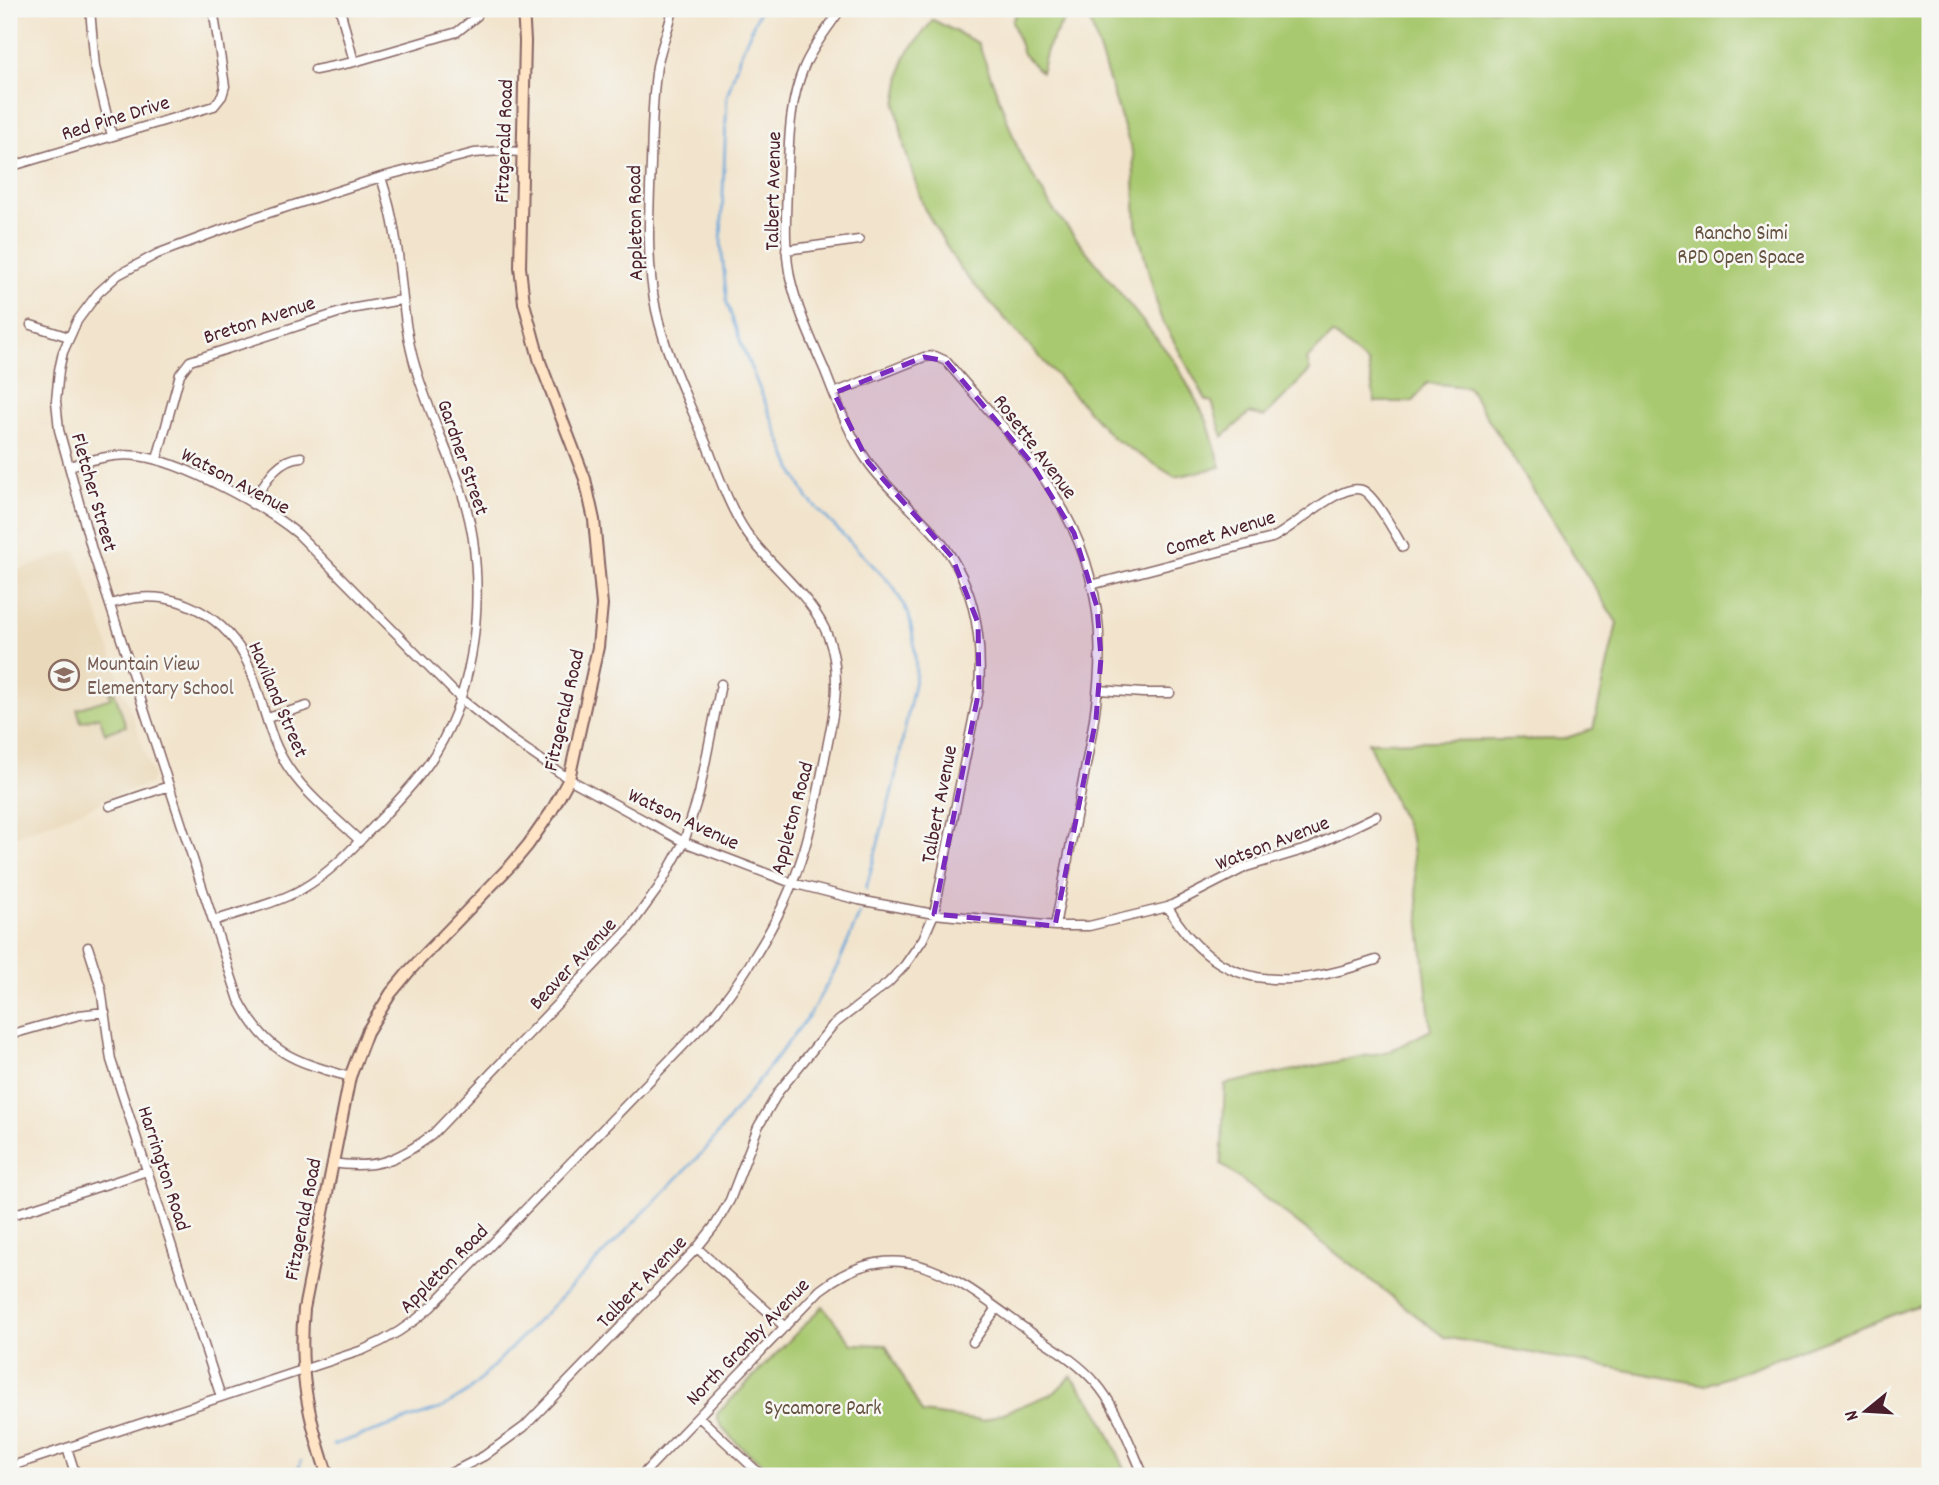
<svg xmlns="http://www.w3.org/2000/svg" width="1939" height="1485" font-family="Dekko,sans-serif">
<style>
.built{fill:#ead9ba}
.green{fill:#a9c970;stroke:#7a744e;stroke-width:2}
.lines{fill:none;stroke-linecap:round;stroke-linejoin:round}
.stream{stroke:#67a5d9;stroke-width:2.5}
.minor-casing{stroke:#856463;stroke-width:11}
.secondary-casing{stroke:#856463;stroke-width:14}
.minor{stroke:#fff;stroke-width:8}
.secondary{stroke:#ffe4c6;stroke-width:10}
.marked{fill:#7b2cbf;fill-opacity:0.2;stroke:#7b2cbf;stroke-width:5;stroke-dasharray:14 9;stroke-linejoin:round}
.labels{text-anchor:middle;stroke-width:5;stroke-linejoin:round;paint-order:stroke}
.street-label{font-size:21px;fill:#4a1f2b;stroke:#f6f6f2}
.park-label{font-size:21px;fill:#665240;stroke:#f6f6f2}
.education-label{font-size:21px;fill:#785e54;stroke:#f6f6f2;text-anchor:start}
</style>
<rect width="100%" height="100%" fill="#f6f6f2"/>
<filter id="ink" filterUnits="userSpaceOnUse"><feTurbulence type="fractalNoise" baseFrequency=".0143" numOctaves="2"/><feDisplacementMap in="SourceGraphic" scale="14" xChannelSelector="R" yChannelSelector="G"/><feConvolveMatrix kernelMatrix="1 2 1 2 8 2 1 2 1" color-interpolation-filters="sRGB"/></filter>
<filter id="wash" filterUnits="userSpaceOnUse"><feTurbulence type="fractalNoise" baseFrequency=".00686" numOctaves="4" result="noise"/><feDisplacementMap in="SourceGraphic" scale="28" xChannelSelector="R" yChannelSelector="G"/><feGaussianBlur stdDeviation="1.57" result="paint"/><feColorMatrix in="noise" values="0 0 0 0 0 0 0 0 0 0 0 0 0 0 0 0 0 1.4 0 .05"/><feComposite in="paint" operator="in"/></filter>
<g filter="url(#wash)">
<rect width="100%" height="100%" fill="#f2e4cc"/>
<path class="built" d="M76 550 153 776 150 784 103 799 99 804 9 839V573Z"/>
<path class="green" d="M1019 9H1071L1048 46 1041 72 1023 54 1012 21Z
M1086 9H1930V1301L1706 1385 1444 1337 1221 1164 1225 1084 1390 1051 1431 1030 1411 838 1368 742 1563 739 1593 729 1617 623 1468 387 1427 383 1413 402H1375L1368 364 1333 334 1307 359 1310 371 1264 417 1249 413 1223 437 1212 402 1206 400 1160 316 1136 224 1133 155Z
M933 20 978 43 1020 154 1052 208 1176 363 1207 421 1221 467 1175 477 1113 438 960 269 924 208 905 150 896 104 904 58Z
M114 691 126 726 105 733 99 716 81 722 77 709 111 698 109 693Z
M823 1306 852 1344 886 1345 922 1413 983 1421 1054 1393 1071 1376 1098 1410 1128 1476H780C765 1465 716 1433 717 1414Z"/>
<g class="lines">
<path class="stream" d="M760 9 739 58 727 96 721 242 727 303 742 346 794 473 808 499 893 586 909 615 914 641 916 674 894 783 866 889
M333 1445 442 1408 469 1391 706 1149 810 1014 838 965 860 913
M296 1476 301 1461"/>
</g>
</g>
<g filter="url(#ink)">
<g class="lines">
<g class="minor-casing">
<path id="minor" d="M90 9 95 67 112 136
M340 9 354 62
M315 70 354 62 457 32 477 16
M9 167 214 106 222 96 225 86 213 9
M786 250 859 240
M31 325 69 337
M834 393 924 357 935 356 946 361C986 409 1034 456 1064 511 1116 607 1101 690 1081 791 1072 836 1064 881 1055 926
M157 459 180 374 190 361 350 309 401 300
M69 466C91 460 114 453 138 456 181 461 264 506 298 534L461 699 511 739 569 779 684 842 792 883 859 900 934 914 1055 926H1089L1168 907 1246 867 1310 848 1376 816
M252 504C265 483 275 459 301 457
M1091 585 1272 538C1293 529 1340 482 1362 490 1375 495 1395 534 1403 547
M110 604C118 602 127 599 136 598 188 592 235 625 252 674 263 702 268 733 283 759 301 791 334 816 360 841
M1099 690 1143 693H1170
M267 718 307 706
M110 806 169 786
M1168 907C1218 995 1290 989 1376 960
M213 921C243 911 275 904 302 889 330 873 352 849 374 826 393 806 413 786 429 763 473 699 483 614 473 539 464 479 433 427 416 369 402 325 403 279 395 234 392 215 387 196 381 177
M88 947 101 988 111 1060 221 1397
M9 1035 79 1015 105 1012
M350 1077C294 1061 267 1054 239 1000L92 550 69 466 59 430 56 401 59 370 63 352 77 321 98 293 118 275 157 254 253 218 381 177 474 153 502 151 522 152
M332 1163C376 1170 398 1160 432 1135L627 931 659 887 684 842 699 794 721 684
M9 1216 147 1171
M697 1248 785 1327
M973 1342 997 1308
M699 1417 762 1476
M67 1448 76 1476
M9 1467 363 1350C389 1339 410 1326 431 1307L715 1013C754 963 787 909 805 847 814 817 819 787 825 757 833 717 843 679 829 639 813 595 772 569 746 532 728 505 718 473 706 443 688 400 666 356 656 310 646 262 649 213 651 164 652 131 652 99 657 66 661 47 669 28 673 9
M445 1476 484 1456 524 1427 697 1248 716 1224 730 1200 758 1127 779 1091 833 1025 888 983 905 965 923 939 934 914 979 690C983 630 973 578 933 532 912 508 886 488 868 462 849 435 837 402 825 371 812 341 797 309 790 277 784 247 786 217 787 187 789 146 788 105 804 67 813 46 828 28 841 9
M641 1476 820 1290C899 1228 957 1279 1023 1327 1047 1344 1076 1360 1095 1382 1118 1408 1130 1446 1144 1476"/>
</g>
<g class="secondary-casing">
<path id="secondary" d="M328 1476C308 1418 298 1370 304 1309L350 1077 367 1032 391 993 411 969 513 863 528 845 551 812 569 779 598 647 602 605 594 520 585 479 540 362 524 303 520 267 525 41 523 9"/>
</g>
<use href="#minor" class="minor"/>
<use href="#secondary" class="secondary"/>
</g>
</g>
<path class="marked" d="M924 357 946 361 1030 461 1074 533 1097 607 1101 658 1096 719 1055 926 934 914 979 690 978 623 952 557 868 462 834 393Z"/>
<defs>
<g id="school-ring" transform="scale(1.575)"><circle r="9.5" fill="#f6f6f2" stroke="#8d6e63" stroke-width="1.5"/><path d="M0-5L7-2L0 1L-7-2ZM-4 1L0 2.5L4 1V4Q0 6-4 4Z" fill="#8d6e63"/></g>
</defs>
<g fill-rule="evenodd">
<use href="#school-ring" x="64" y="675"/>
</g>
<g class="labels">
<g class="street-label">
<text transform="translate(115 117) rotate(-17)" y="7">Red Pine Drive</text>
<text transform="translate(503 141) rotate(-88)" y="7">Fitzgerald Road</text>
<text transform="translate(772 191) rotate(-89)" y="7">Talbert Avenue</text>
<text transform="translate(634 223) rotate(-91)" y="7">Appleton Road</text>
<text transform="translate(259 319) rotate(-18)" y="7">Breton Avenue</text>
<text transform="translate(1036 446) rotate(53)" y="7">Rosette Avenue</text>
<text transform="translate(464 457) rotate(71)" y="7">Gardner Street</text>
<text transform="translate(236 480) rotate(28)" y="7">Watson Avenue</text>
<text transform="translate(95 492) rotate(74)" y="7">Fletcher Street</text>
<text transform="translate(1220 532) rotate(-17)" y="7">Comet Avenue</text>
<text transform="translate(279 699) rotate(67)" y="7">Haviland Street</text>
<text transform="translate(563 710) rotate(-77)" y="7">Fitzgerald Road</text>
<text transform="translate(938 804) rotate(-79)" y="7">Talbert Avenue</text>
<text transform="translate(684 818) rotate(25)" y="7">Watson Avenue</text>
<text transform="translate(791 818) rotate(-75)" y="7">Appleton Road</text>
<text transform="translate(1272 842) rotate(-21)" y="7">Watson Avenue</text>
<text transform="translate(572 963) rotate(-47)" y="7">Beaver Avenue</text>
<text transform="translate(165 1168) rotate(72)" y="7">Harrington Road</text>
<text transform="translate(302 1219) rotate(-79)" y="7">Fitzgerald Road</text>
<text transform="translate(443 1268) rotate(-45)" y="7">Appleton Road</text>
<text transform="translate(641 1281) rotate(-46)" y="7">Talbert Avenue</text>
<text transform="translate(747 1341) rotate(-46)" y="7">North Granby Avenue</text>
</g>
<g class="park-label">
<text x="1741" y="239">Rancho Simi<tspan x="1741" dy="24">RPD Open Space</tspan></text>
<text x="823" y="1414">Sycamore Park</text>
</g>
<g class="education-label">
<text x="87" y="670">Mountain View<tspan x="87" dy="24">Elementary School</tspan></text>
</g>
</g>
<rect width="1939" height="1485" fill="none" stroke="#f6f6f2" stroke-width="35"/>
<g transform="translate(1866 1411) rotate(252)" stroke="#f6f6f2" stroke-width="5" paint-order="stroke">
<path d="M0-5L12 26L0 18L-12 26Z" fill="#4a1f2b"/>
<text y="-10" font-size="19" font-weight="bold" text-anchor="middle" fill="#4a1f2b">N</text>
</g>
</svg>
